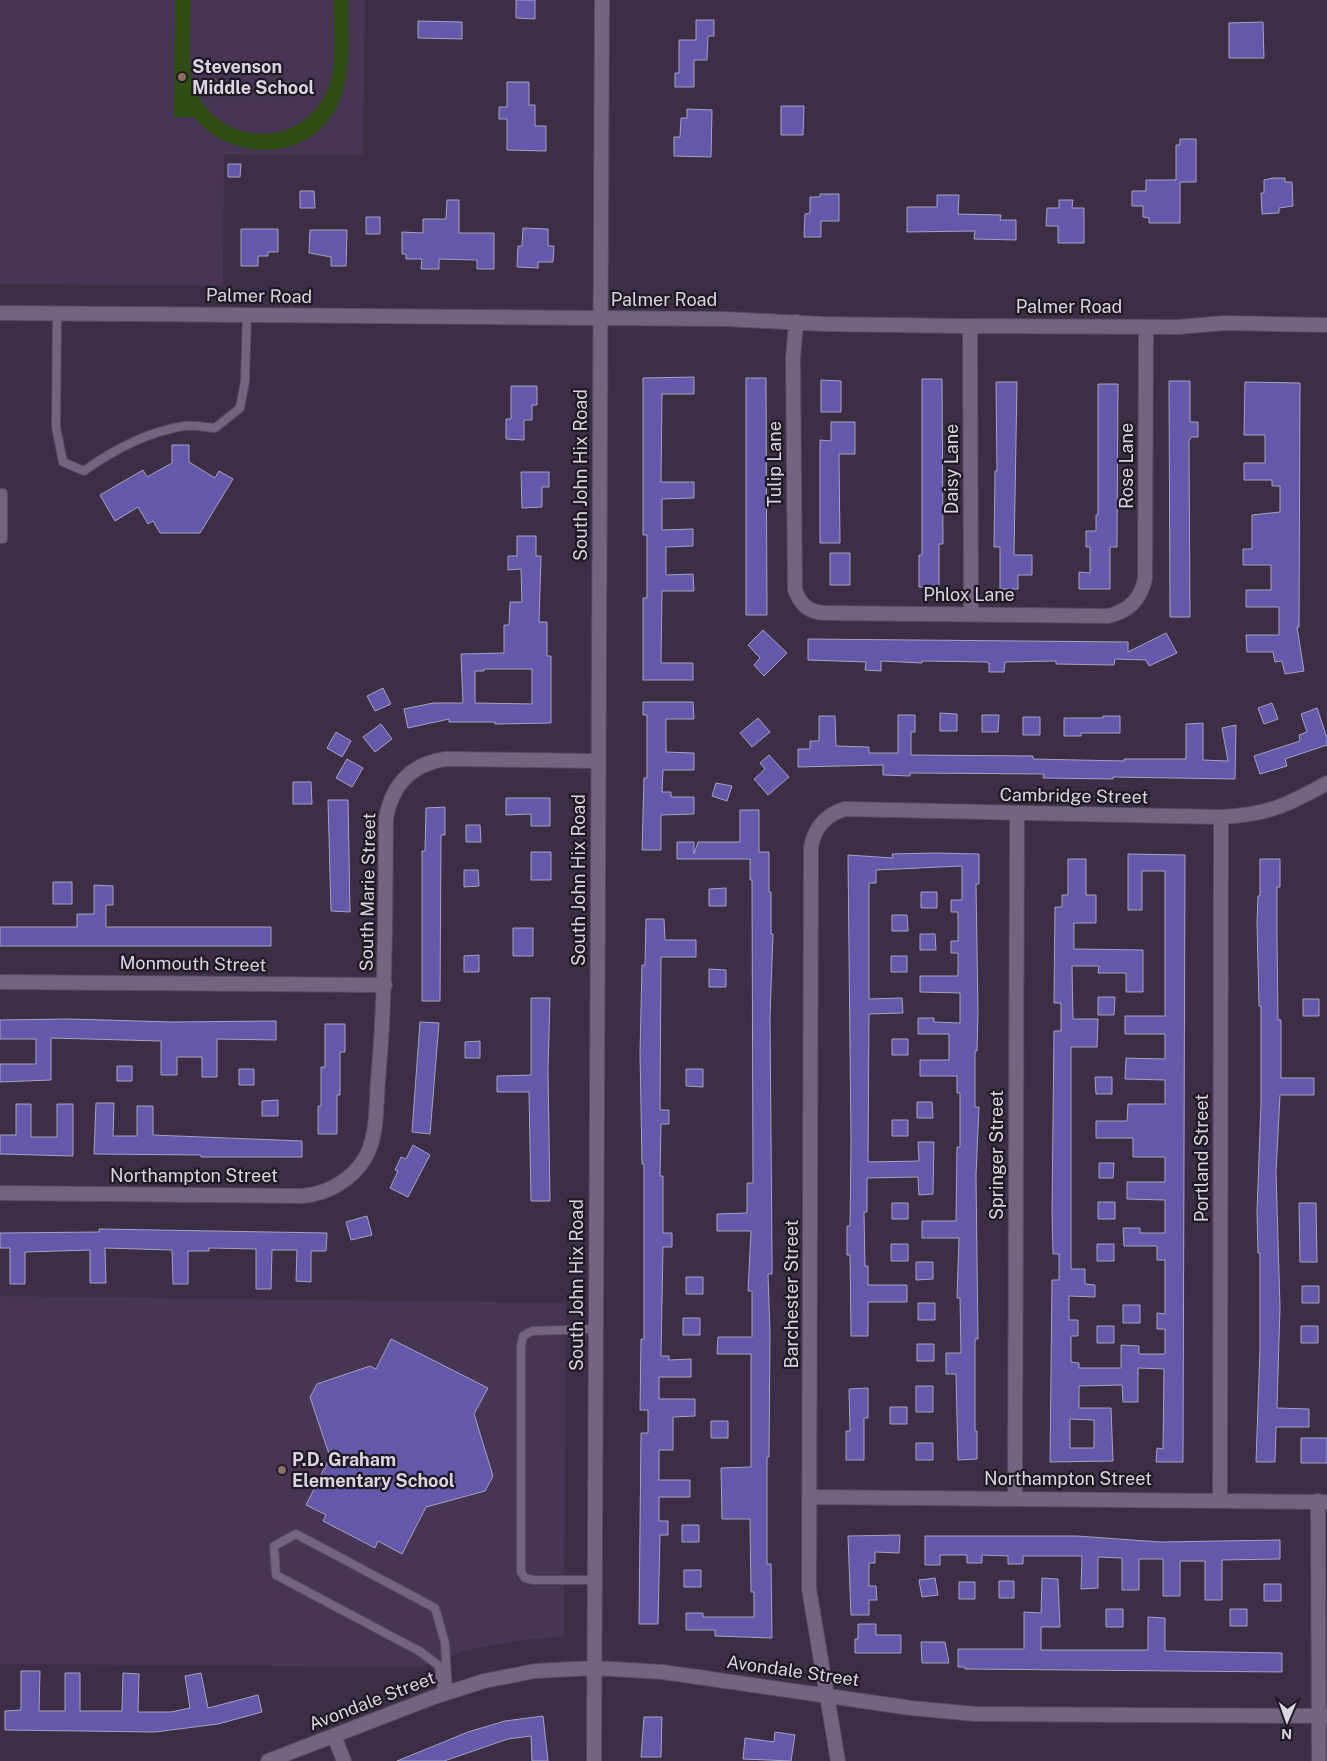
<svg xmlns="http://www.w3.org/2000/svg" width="1327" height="1761" font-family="'Public Sans',sans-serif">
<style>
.built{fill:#463653}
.green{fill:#2f4c13}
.building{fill:#6358aa;stroke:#a4a3c1;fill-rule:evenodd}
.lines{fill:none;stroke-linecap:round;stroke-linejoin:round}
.service-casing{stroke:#564b5e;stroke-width:10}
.minor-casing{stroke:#564b5e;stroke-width:16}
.tertiary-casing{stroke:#564b5e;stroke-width:16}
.service{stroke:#73657f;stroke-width:8}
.minor{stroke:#73657f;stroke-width:14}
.tertiary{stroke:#73657f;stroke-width:14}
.education-dot{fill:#8d6e63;stroke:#1f1924;stroke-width:2}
.labels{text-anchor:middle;stroke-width:4.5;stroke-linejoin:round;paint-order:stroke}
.poi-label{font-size:18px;font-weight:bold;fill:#dcd4e2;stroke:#1f1924;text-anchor:start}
.street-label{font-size:18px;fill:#dcd4e2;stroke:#1f1924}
</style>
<rect width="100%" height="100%" fill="#3b2e45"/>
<path class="built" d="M0 0H365L363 155 224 154 223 286 0 284Z
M0 1296 566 1303 564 1637 523 1640 468 1650 422 1667 0 1664Z"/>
<path class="green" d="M175 0H191C191 28 185 65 196 91 223 151 310 148 330 83 338 58 333 26 334 0H348C348 34 352 70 339 102 314 162 232 164 194 117H174Z"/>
<path class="building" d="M516 0H535V19L516 18Z
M696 20H714V36H708L707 60H694V87H675V73H679V40H696Z
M418 21 462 22V39L418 38Z
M1263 22 1264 58H1229V23Z
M507 82H529V105H535V126H546V151L507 150V119H499V107H507Z
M781 106H804L803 135H781Z
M687 109 712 110 711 157 674 156V137H680L681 118H687Z
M1180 139H1196V182H1180V223H1149V218L1143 217V206H1132V191H1146V180H1176V145H1180Z
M228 164H241L240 177H228Z
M1273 178H1285V182H1292L1293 206 1279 208V213L1262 214 1261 193H1264V180Z
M300 191H314L315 208H300Z
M820 194H839V221H821V237H804L805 214 810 213V197H820Z
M937 195H959L958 214 1001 215 1000 220H1016V240L974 239 975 231 907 232V207H937Z
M447 200H459V233H494V269H477V260L439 259V269H421L422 259H406V254H402V232L423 233V219H446Z
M1059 200H1073L1072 208H1084V243H1058V226H1046L1047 208H1059Z
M366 217H380V234H366Z
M523 228 548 229V246H554L553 262H538V268L517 267 518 246H522Z
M241 229H278V252H268V256H258V266H241Z
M310 230H347L346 266H331V257L309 253Z
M694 377V394H662L661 482H694V498L662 499V530L693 529V546L666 547V575L693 574 694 591H662L661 663H693V680H643V598H647V535H643V378Z
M746 378H766L767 615H746Z
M922 379H942L943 544H939V587H919V555H922Z
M821 380 841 381V412H821Z
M1169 381H1190V422H1198V437H1191L1189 441 1190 617H1170Z
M996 382H1017L1014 555H1032V575H1018V589H1000V547H994L995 471H997Z
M1245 382 1300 383 1299 627H1297L1304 671 1285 674 1282 661 1275 662 1273 652H1247L1246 635H1279V607H1246V590H1271V565H1243V549H1252V515L1280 512V486H1272V480H1244V463H1265V435H1244Z
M1098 384H1118L1117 547H1110V589H1079V572L1090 573V547H1086V531H1096V515H1098Z
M511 386H537V405H532V420H524V440L506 439V419H511Z
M831 422H855V454H839L840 543H820V440L831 441Z
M172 445H189V462L215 478 219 471 233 479 200 533H160L153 521 148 524 138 507 115 521 100 495 143 470 147 477 172 463Z
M521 472H549V487H542V507L522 508Z
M517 536H536V556H541L539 622H547V656H551V723L495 724V722H449V719L408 728 404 709 433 703H463L461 654 504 653V625H509L510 602H522L521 569 508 570V556H517ZM484 669H532V704L475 703V671H484Z
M830 553H850V585H830Z
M763 630 787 653 764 676 754 665 760 658 748 645Z
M1166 633 1177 653 1149 666 1146 660 1115 659 1114 665 1056 664V661L1005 662 1004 672H989V663L986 662 922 661V663L881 661V671L865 670 866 662 808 660V639L1128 642V652Z
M383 688 391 704 375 711 367 696Z
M643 702H693L694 719H666V752L694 753V770H663L662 792H671V797H694V814L661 815V850H642L644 778H647V715H643Z
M1272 703 1278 719 1264 724 1258 708Z
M1317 708 1327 738V745L1285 759 1287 766 1260 774 1254 756 1300 741 1299 735 1307 732 1301 714Z
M940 713 957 714V731H940Z
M898 715H915V732H911V755L1033 756V759L1124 761V759H1186V724L1203 723V760L1228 761 1222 728 1236 725 1235 779 1113 777V779L1043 778 1044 774 910 773V776L883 775V765L798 767V749H810V741H819V716H835L836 746 869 747V753H898Z
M982 715H999L998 732H982Z
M1103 716H1120V733H1081V736H1064V718H1103Z
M1023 717H1040V735H1023Z
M758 718 770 732 752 747 740 733Z
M381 724 392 739 375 752 363 737Z
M336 732 351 741 342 757 327 748Z
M769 755 789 777 768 795 754 779 765 769 760 763Z
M347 759 363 768 352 787 336 778Z
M293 782H311L312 804H293Z
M716 783 732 786 727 801 712 796Z
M506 798H550V826H531V814L506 815Z
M328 800H348L350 912 331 911Z
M445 807V835H441L440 1001H422V851H425L426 808Z
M740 810H759V852H769V892H771V934H773L770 1016 772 1257V1274H768L770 1334 769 1457H767V1564H771L772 1638 715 1636V1630H686V1613H703V1617H754V1592H751L750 1519H722L721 1468 751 1467V1354H717L718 1337H752V1291H748L751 1231H717V1214L747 1213V1183H753L752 880H750V859H677V842H694V854L698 842H740Z
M466 825H480L481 842H466Z
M531 852H551V880H531Z
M934 853 979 854V884H976L978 1011 977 1051H975V1107H979L976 1175 978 1339H975V1431H977V1459L958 1460 956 1374H946V1353H961L960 1298H957L959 1238H922V1221H956L957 1147H960V1093H957V1076H920V1060H949V1034H918V1018H934V1022L960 1023V993L920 992V976H958V953H951V941H958V912H951V900H962V866L876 870V883H869V999L902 998 903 1013 869 1014 868 1162 919 1161 918 1142H934L933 1194 919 1195 918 1177 867 1178V1212H864L865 1266H868V1285H907V1302H868V1336H851L850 1255H847V1226H850L851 1142 848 855 893 858 892 854Z
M1128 854 1185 855 1183 1462H1156L1157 1448 1163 1449 1164 1369 1138 1368V1402H1123L1122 1385 1079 1386V1408H1111L1113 1461 1050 1462 1052 1280H1059V1254H1053L1052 1213 1054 1031H1061V1003H1054L1055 907H1062V895H1068V859H1086V895H1096V923H1074V949L1143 950V992H1126V973H1098L1099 966H1072L1073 1019H1098L1097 1047H1071V1269H1085V1284L1095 1285V1297L1069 1296V1320H1078V1336H1071V1362L1079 1363V1368H1121V1345L1139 1346V1354H1165V1329H1157V1313L1165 1314V1260H1157V1246H1124L1123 1228H1140V1233H1165V1200L1127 1199V1182H1165V1157H1133V1138H1096V1121H1127L1128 1104H1165V1080L1125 1079 1126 1058 1165 1059V1034H1125V1016H1165V871H1142V910H1128ZM1070 1419 1094 1420V1448H1070Z
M1260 859H1280V887H1277V939L1278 1020H1281V1078H1314V1095H1280L1276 1172 1280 1307 1277 1408 1309 1409V1427H1276L1275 1462H1256L1260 1349V1253H1258L1257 1212 1261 1104V1006H1259L1257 923 1258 896H1260Z
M464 870H478L479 886 464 887Z
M53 882H72V904H53Z
M94 885 113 886V905H106V927H271V946H0V927H77V914H94Z
M726 888V906H709V889Z
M921 892H937V908H921Z
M892 915H907L908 931H892Z
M646 919H664L665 940H696V957H661L660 1110H669V1124H661L660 1176H663V1233H672V1247H663L661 1356H669V1360L691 1359V1377H659V1399H695V1416L673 1417V1450H659V1480H690V1497H659V1521H668V1535H660L658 1624H639L641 1433H648V1410H640L641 1339H644V1164H642L640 1053 642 965H645Z
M513 928H533V956H513Z
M920 934H935L936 950H920Z
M479 955V972H464V956Z
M891 956H907V972H891Z
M709 969 726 970V987H709Z
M1098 997H1115L1114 1015H1098Z
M531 998H550L548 1070 550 1201H531L529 1092H497V1076L531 1075Z
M1303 999H1319V1016H1303Z
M70 1019 171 1022 276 1021V1040L217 1039V1077H202V1057H177V1075H161V1041L51 1038V1080L0 1082V1064H36V1039H0V1020Z
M420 1022 439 1023 430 1134 412 1132Z
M325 1024H345V1052H340V1095H337V1134H318V1106H321V1067H325Z
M892 1039H908V1055H892Z
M480 1041V1058H465V1042Z
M117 1066H132V1081H117Z
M239 1069H254V1085H239Z
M686 1069H703V1087L686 1086Z
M1095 1077H1112V1094H1096Z
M278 1100V1116H262V1101Z
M917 1102H932L933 1118H917Z
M96 1103H114L113 1136H137V1106H153V1135L302 1141V1157H201V1155L94 1154Z
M16 1104H31V1137H57V1104H73V1156L0 1154V1135H16Z
M892 1120H908V1136H892Z
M413 1145 430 1155 408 1197 390 1188 398 1171 395 1170 401 1157 406 1159Z
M1099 1163H1114L1113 1178H1099Z
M1098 1202H1115V1219H1098Z
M892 1203H908V1219H892Z
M1299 1203H1316L1317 1262H1300Z
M367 1216 372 1235 351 1240 346 1222Z
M99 1229 327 1233 326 1251H311V1282L296 1281 297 1250H272L271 1289H256V1249L209 1248V1251H188V1284H173L172 1250 105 1248 106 1283H90V1250L25 1252V1284H10V1248H0V1233L99 1232Z
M891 1244H908V1261H891Z
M1097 1244H1114V1261H1097Z
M916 1262H933V1279L916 1280Z
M686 1277H703V1294H686Z
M1302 1286H1319V1303H1302Z
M918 1303H935V1320H918Z
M1123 1305H1140V1323H1123Z
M683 1318H700V1335H683Z
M1097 1326H1114V1343H1097Z
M1301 1326H1318V1343H1301Z
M391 1339 488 1388 474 1414 493 1476 485 1491 426 1507 402 1554 378 1541 375 1548 323 1521 326 1515 306 1505 330 1457 310 1397 317 1384 370 1366 376 1369Z
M917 1344H934V1361H917Z
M916 1386H933V1412H916Z
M868 1388V1418H864V1460H846V1431H850L849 1389Z
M890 1407H907V1424H890Z
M711 1421H728V1438H711Z
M1301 1438H1327V1463H1301Z
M916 1443H933V1460H916Z
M682 1525H699V1542H682Z
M900 1535 899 1553 875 1552V1563H869V1586H876L877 1600H869V1615H851L848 1536Z
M925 1536H1077L1160 1542 1280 1540V1559L1222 1560V1600H1205V1561H1180V1596H1163V1559H1139V1590H1122V1558L1098 1557V1588L1081 1589 1082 1556H1023V1564H1008V1556L982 1555V1563H967V1555H940V1565H925Z
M684 1570H701V1587H684Z
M935 1578 938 1595 922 1597 919 1580Z
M1042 1578 1058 1579 1060 1627H1041V1650H1148V1617L1165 1618V1651L1282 1653V1672L965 1669V1667H958V1649H1024V1612L1041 1613Z
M999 1581H1014V1598H999Z
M959 1582H975V1599H959Z
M1264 1584H1281V1601H1264Z
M1106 1609H1123V1627H1106Z
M1230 1609H1247V1626H1230Z
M858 1624H876V1635H901V1653H855V1639H858Z
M921 1642H945L949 1663H922Z
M21 1671H40L39 1711H65V1673H80V1711H122L123 1673 139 1674 138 1712H171L190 1708 185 1676 201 1673 208 1708 258 1695 262 1712 218 1724 155 1732 5 1730V1711L21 1710Z
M543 1716 548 1761H532L531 1736 508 1739 444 1761H397L468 1732 505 1721Z
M644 1717H662L661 1757H641Z
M775 1732 795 1735 791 1761 743 1759 745 1738 774 1742Z"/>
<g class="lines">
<g class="service-casing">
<path id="service" d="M57 313 56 427 63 462 84 471C113 450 147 432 184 426 194 425 205 427 215 428L240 408 245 381 247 315
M0 493H3V539H0
M594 1580H533L525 1578 521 1572V1346L523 1336 532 1331 595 1329
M442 1694 439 1666 421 1652 276 1575 274 1546 296 1534 435 1608 445 1643 448 1692"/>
</g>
<g class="minor-casing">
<path id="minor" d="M796 322 793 359 795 590C801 606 810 613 827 613L1108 616C1129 611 1140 600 1145 579L1146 327
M970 326 971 613
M0 982 385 985
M0 1193 302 1196C327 1194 352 1180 365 1158 378 1136 376 1105 378 1080 386 992 385 905 386 818 392 785 411 764 445 759L598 761
M809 1497 1327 1502
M1015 1497 1017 814
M1220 1499 1221 817
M1318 1501 1319 1761
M334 1736 344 1761
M268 1761 434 1697 484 1681 535 1671 594 1668 663 1672 911 1708 976 1714 1327 1716
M594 1761 602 0
M838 1761 809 1589 811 847C815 827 825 815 845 809L1221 817C1267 815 1288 805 1327 783"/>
</g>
<g class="tertiary-casing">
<path id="tertiary" d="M0 313 726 319 823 324 962 326 1179 327 1224 323 1327 325"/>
</g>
<use href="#service" class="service"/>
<use href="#minor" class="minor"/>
<use href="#tertiary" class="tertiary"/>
</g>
<g class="education-dot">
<circle cx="182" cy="77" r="5"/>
<circle cx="282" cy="1470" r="5"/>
</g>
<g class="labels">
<g class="poi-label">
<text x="192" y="73">Stevenson<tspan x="192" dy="21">Middle School</tspan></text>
<text x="292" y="1466">P.D. Graham<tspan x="292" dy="21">Elementary School</tspan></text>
</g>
<g class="street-label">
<text transform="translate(259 296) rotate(1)" y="6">Palmer Road</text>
<text x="664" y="306">Palmer Road</text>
<text x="1069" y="313">Palmer Road</text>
<text transform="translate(775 464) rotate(-90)" y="6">Tulip Lane</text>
<text transform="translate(1127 466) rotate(-90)" y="6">Rose Lane</text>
<text transform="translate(952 469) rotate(-90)" y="6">Daisy Lane</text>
<text transform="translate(581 475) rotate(-90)" y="6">South John Hix Road</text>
<text x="969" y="601">Phlox Lane</text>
<text transform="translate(1074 796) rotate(1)" y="6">Cambridge Street</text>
<text transform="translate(579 880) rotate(-90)" y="6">South John Hix Road</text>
<text transform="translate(368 892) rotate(-89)" y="6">South Marie Street</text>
<text transform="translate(193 964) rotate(1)" y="6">Monmouth Street</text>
<text transform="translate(997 1155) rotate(-90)" y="6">Springer Street</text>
<text transform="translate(1202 1158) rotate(-90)" y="6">Portland Street</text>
<text x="194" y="1182">Northampton Street</text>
<text transform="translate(577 1285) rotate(-90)" y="6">South John Hix Road</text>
<text transform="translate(792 1294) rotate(-90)" y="6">Barchester Street</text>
<text x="1068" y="1485">Northampton Street</text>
<text transform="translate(793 1671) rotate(8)" y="6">Avondale Street</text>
<text transform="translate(372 1701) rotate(-21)" y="6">Avondale Street</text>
</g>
</g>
<g transform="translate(1287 1721) rotate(182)" stroke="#1f1924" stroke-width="4" paint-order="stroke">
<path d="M0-4L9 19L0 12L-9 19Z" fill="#dcd4e2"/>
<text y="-8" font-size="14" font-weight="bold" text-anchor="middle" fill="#dcd4e2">N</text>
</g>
</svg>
